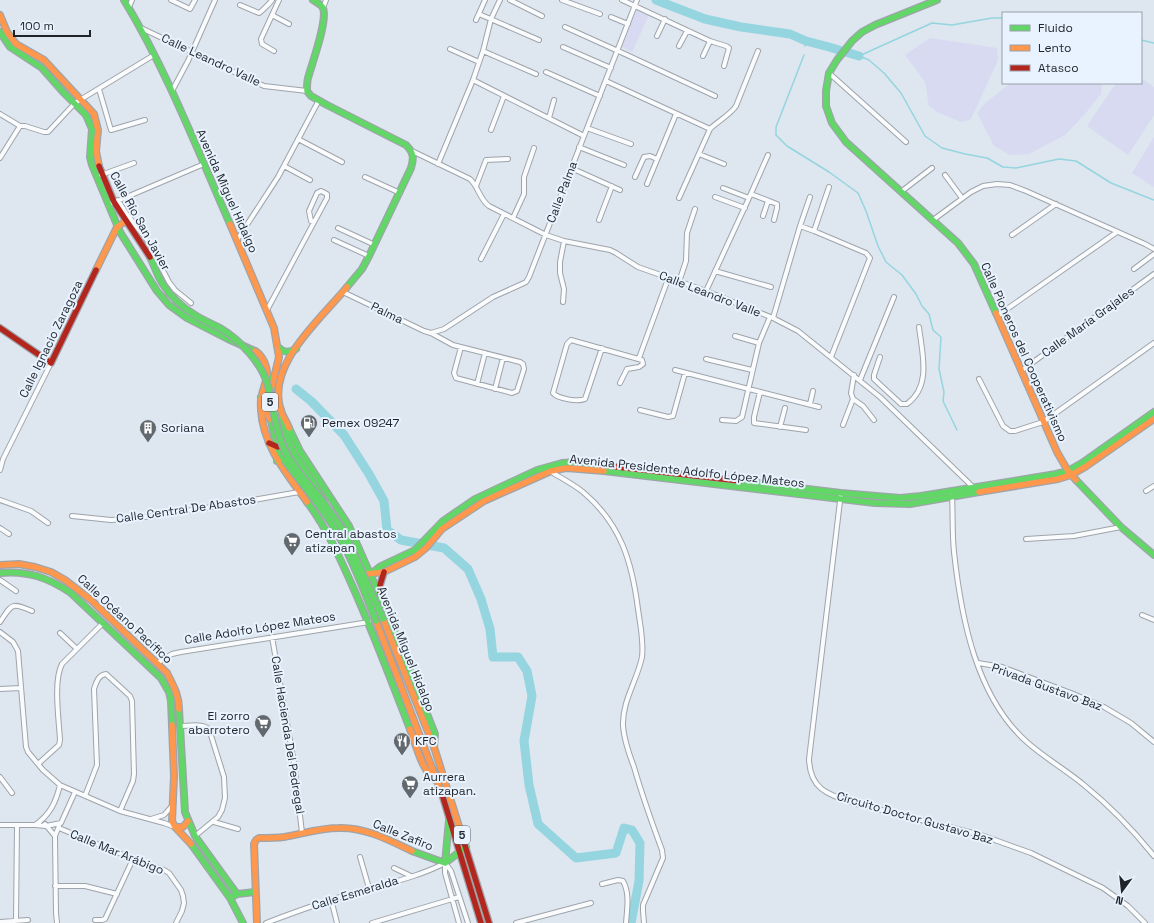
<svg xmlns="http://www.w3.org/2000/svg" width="1154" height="923" font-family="'Space Grotesk',sans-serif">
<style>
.green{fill:#d8daf2}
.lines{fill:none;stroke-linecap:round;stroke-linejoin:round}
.stream{stroke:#94d5e0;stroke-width:1.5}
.river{stroke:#94d5e0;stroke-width:9}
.street-casing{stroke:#9ea4aa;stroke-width:6}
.fast-casing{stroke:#9ea4aa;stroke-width:8}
.slow-casing{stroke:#9ea4aa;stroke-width:8}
.jam-casing{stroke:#9ea4aa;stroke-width:8}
.street{stroke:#fafbfd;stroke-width:4}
.fast{stroke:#63d668;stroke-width:5.5}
.slow{stroke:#ff974d;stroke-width:5.5}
.jam{stroke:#b3261e;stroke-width:5.5}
.fast-bridge-casing{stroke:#9ea4aa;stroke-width:8;stroke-linecap:butt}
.fast-bridge{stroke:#63d668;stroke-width:5.5}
.labels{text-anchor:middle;stroke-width:4;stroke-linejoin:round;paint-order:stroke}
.shield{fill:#e8f3ff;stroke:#5b6269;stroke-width:1}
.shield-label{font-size:11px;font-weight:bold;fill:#1e2429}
.street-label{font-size:12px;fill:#1e2429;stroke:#e8f3ff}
.poi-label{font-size:12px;fill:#1e2429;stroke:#e8f3ff;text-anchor:start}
</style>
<rect width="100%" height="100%" fill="#dee6ef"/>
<path class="green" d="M636 8 649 15 632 52 622 47Z
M930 38 997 48 998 60 971 119 961 122 937 112 929 106 925 82 905 55Z
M1141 78 1154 87V115L1128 155 1087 126 1116 83H1141Z
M1011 83H1102L1101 94 1084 115 1065 135 1029 154 1010 155 994 146 977 113 984 104Z
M1154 137V187L1132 173Z"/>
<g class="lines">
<path class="stream" d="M1141 40 1154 43
M805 46 806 41
M804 55 776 127V135L787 146 829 172 858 193 866 211 878 246 886 262 902 275 916 294 922 306 929 314 933 330 941 337 939 369 944 392 943 401 957 430
M859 56 869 60 884 73 901 93 925 136 942 148 965 154 987 158 1003 167 1016 168 1059 159 1076 161 1111 183 1154 200
M859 56 932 23 952 25 992 18H1003"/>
<path class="river" d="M656 0 705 19 741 27 790 34 806 41 829 47 859 56
M296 389 311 401 344 435 369 474 384 501 387 530 401 540 444 548 468 569 481 599 490 629 493 657H518L527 671 532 696 524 741 529 785 538 824 576 858 616 853 624 828 632 830 640 843 639 881 631 923"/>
<g class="street-casing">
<path id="street" d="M171 0 190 9 195 0
M510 0 542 16
M562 0 600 14
M622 0 710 41 726 46 729 48 724 66
M240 5 259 13C261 12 271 2 272 0
M129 7 132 0
M323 8 326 0
M479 14 539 40
M272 15 289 24
M611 17 628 24
M476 20 485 0
M565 27 627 55 715 96
M141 28 264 86 307 91
M657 36 665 19
M679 46 687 31
M563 47 611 68
M450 49 479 62
M274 51 262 44 261 39 279 0
M483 51 536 74
M703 56 710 41
M546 72 600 96
M829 73 906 142
M473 80 584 136
M606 81 710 129
M99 89 111 130 145 120
M172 91 188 61 215 0
M0 114 20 126
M549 118 554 100
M20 126H25L44 132H48L75 103 154 55
M587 128 631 144
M491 130 504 96
M298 139 342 162
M579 147 624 165
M412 151 470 179C478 186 480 200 489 206L546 235 564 241 610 250 616 253 638 267 706 291 773 318 798 331 880 397 975 489
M699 154 724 164
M0 158 20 126
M438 164 473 80 483 51 491 19 500 0
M284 166 310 180
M571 168 620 190
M101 175 134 163
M945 175 962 198
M365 177 400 193
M635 177 644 157 650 156 657 159
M647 184 676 114
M476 186 486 160 508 159
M723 188 749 198
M902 191 932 168
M751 194 777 204V208L774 220
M715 197 745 208
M679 198 710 129C717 122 731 114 736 106L758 51
M118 200 126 213 147 240 169 282 175 290 191 303
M108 205 204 164
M763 216 768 201
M513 218 524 194V177L534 148
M599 220 612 186
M933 220 971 192 983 186 997 184 1010 185 1026 191 1145 244 1154 249
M800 226 814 231 866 253 870 258 831 357
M338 228 375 245
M814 231 829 187
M1012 235 1056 204
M237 240 278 177 319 100
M334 240 369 256
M481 259 504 214
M1134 269 1154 254
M715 271 771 287
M679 282 686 261 687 233 695 209
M706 291 749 198 768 155
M343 292 424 331 431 333 453 345 520 362 523 364 524 369 517 391 512 393 456 378 454 373 461 347
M563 302 564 289 560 273V262L564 241
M267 310 327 198V194L321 191 317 193 309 211 311 221 314 222
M997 316 1117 232
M773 318 800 226 810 197
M431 333 444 329 493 297 522 284 526 282 529 277 637 0
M735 336 759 343
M602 348 585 399C578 402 558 399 553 393L567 344 571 340 642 360 643 364 639 367 627 369 620 383
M880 357 874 375V379L901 404H907C932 386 922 353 919 327
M639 358 668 279
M706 359 752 370
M675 370 819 407
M1021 371 1154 274
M979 379 1003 426 1010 431H1015L1043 422 1154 343
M860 380 894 297
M477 384 485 353
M495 389 503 358
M760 392 754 417V423L806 430
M853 399 863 406 874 420
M810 404 813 391
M640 410 668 417 673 416 685 373
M722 420 736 421 742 417 759 343 770 317
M843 425 853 399 851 393 854 375
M780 427 785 408
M0 470 3 459 51 363
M550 471C561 478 573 484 583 492 621 524 632 562 638 609 640 624 644 642 642 657 637 681 622 701 623 726 624 740 629 754 634 767 642 795 652 823 662 850L663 858 643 905V911L644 923
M1146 491 1154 486
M841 493 809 759C810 791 830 795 857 804L981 835 1031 853 1103 888 1128 906 1145 923
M952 494C953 513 952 533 954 552 961 617 976 698 1028 743 1045 758 1066 770 1084 785 1110 806 1133 830 1154 856
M0 500 31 511 48 523
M72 516 111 520 138 518 225 505 299 492
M0 528 9 534
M1026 539 1074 536 1121 527
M0 580 16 591
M1142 615 1154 620
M0 622C12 604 11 602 32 611
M0 632 13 642 18 651 26 747 28 752 43 770 60 785 120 811 164 823 175 827
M60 633 77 649
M272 637 294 763 302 833
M157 663 172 654 181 652 369 622
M978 663 1002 667 1071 693 1104 707 1131 723 1154 742
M0 689 20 688
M180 726C189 726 202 723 209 729L224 777 225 798 222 810 218 817 195 836
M38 764 59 745 60 740C59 720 53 681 62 664L103 623
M0 777 12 793
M60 785C56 802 50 815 35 825L46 826 61 823 75 792
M85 796 97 765 94 689C96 683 98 675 106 674L130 696 132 701 134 774 133 781 120 811
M151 819 164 815 172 806
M214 822 238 829
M45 824 55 836
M0 825H35
M59 828 133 859 164 870 169 873 181 890 183 896 184 903 182 911 176 923
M360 857 369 888
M445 863 451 871 468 923
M445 864V873L459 923
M394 868 411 876
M602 884 618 880 623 881C630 893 627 910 626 923
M55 886H85L117 894
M331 899 337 923
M95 920H102L105 919 133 859
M16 921 17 825
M0 922 28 920
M57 923 56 913 55 836 59 826
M266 923C295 912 324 901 354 893 384 884 416 878 445 863
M372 923 459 897
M516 923 591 903"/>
</g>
<g class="fast-casing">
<path id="fast" d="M124 0C167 71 197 149 230 224
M313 0C316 2 321 4 323 8 328 21 312 63 308 78 307 82 307 87 307 91L311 96 327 105 406 145C414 153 414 158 411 168L369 256 362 269 347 287
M937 0 875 25 862 32 852 41 837 60 829 73 826 91V106L832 123 846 142 958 243 974 264 996 313
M0 32 10 47 42 68 64 93 86 115 92 129 90 157 92 165 120 232 157 291 169 305 187 318 228 339 255 351
M150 257C154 265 157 275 162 283 171 298 183 308 198 317
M278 347C284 353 289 353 296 349
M267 374 272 387
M272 386C266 411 273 437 284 460
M261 397 271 390
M281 410C283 423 286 437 292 449 302 468 316 483 324 503
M289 428 300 451 349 526 386 610 435 734 434 747
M277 461 279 449
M604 471 875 503 910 504 979 492
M1076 480 1121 527 1154 555
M740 481 841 493 900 498 921 496 1056 474 1068 471 1082 463 1154 412
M307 502C326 527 339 556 352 585 373 632 391 680 410 729
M0 573C27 570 49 578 71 593L161 678 169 692 171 701 172 725
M372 573 381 566 415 550 443 521 475 499 537 470 562 463 577 462 599 465
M179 709 185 812 195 836 237 894
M191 844 230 898 243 923
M412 851 445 863 466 847
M445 863 449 820
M230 898 237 894 255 892"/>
</g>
<g class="slow-casing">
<path id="slow" d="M0 15 7 32 16 44 44 60 94 114 98 130 96 151 99 166
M230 224 274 328 279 357 272 386
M96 270 117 227 126 221
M996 313 1057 452 1068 471 1076 480
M255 351C262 355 267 365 267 374 267 381 263 388 262 395 260 400 261 405 261 410 263 446 287 474 307 502
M261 403 270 419
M289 428C287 422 283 417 281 411 265 365 321 319 347 287
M979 492 1058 479 1071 475 1085 467 1154 419
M0 565 19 564 35 567 51 572 65 580 91 600 167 673C173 685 179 695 179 709
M367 574 384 572 415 557 426 548 442 529 484 501 551 471 566 468 604 471
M383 619 434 747 462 836
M376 621 442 794
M172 725 174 776 172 821 175 827 191 844
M410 729C417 747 421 771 438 782
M175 827H183L188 821
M257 923 254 844 256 840 259 838C267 838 276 838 284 837 302 834 320 828 339 828 365 827 389 840 412 851"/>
</g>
<g class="jam-casing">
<path id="jam" d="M99 166 114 202 150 257
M0 328 51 363 96 270
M269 443 278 447
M599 465 740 481
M380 594V585L384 572
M442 794 481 923
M462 836 489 923"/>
</g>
<use href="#street" class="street"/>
<use href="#fast" class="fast"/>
<use href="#slow" class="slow"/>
<use href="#jam" class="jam"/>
<g class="fast-bridge-casing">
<path id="fast-bridge" d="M198 317C205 321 213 324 220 328 240 340 262 363 268 386 273 407 275 429 284 449 293 469 311 486 324 503
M284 460C304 486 325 511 341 540 355 565 365 594 376 621
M324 503 343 530 383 619"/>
</g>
<use href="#fast-bridge" class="fast-bridge"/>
</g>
<defs>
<g id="fuel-pin" transform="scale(0.9)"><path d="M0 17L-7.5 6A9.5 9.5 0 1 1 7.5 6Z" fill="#61686e" stroke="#e8f3ff"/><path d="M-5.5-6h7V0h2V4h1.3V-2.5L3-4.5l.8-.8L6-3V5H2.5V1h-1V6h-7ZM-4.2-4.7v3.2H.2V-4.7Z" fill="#fff"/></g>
<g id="building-pin" transform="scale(0.9)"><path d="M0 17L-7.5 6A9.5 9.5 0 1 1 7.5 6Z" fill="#61686e" stroke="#e8f3ff"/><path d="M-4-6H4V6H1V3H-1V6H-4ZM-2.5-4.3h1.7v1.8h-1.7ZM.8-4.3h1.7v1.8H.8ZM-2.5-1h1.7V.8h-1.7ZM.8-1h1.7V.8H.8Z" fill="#fff"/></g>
<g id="supermarket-pin" transform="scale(0.9)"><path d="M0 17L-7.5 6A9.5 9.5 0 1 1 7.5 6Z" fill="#61686e" stroke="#e8f3ff"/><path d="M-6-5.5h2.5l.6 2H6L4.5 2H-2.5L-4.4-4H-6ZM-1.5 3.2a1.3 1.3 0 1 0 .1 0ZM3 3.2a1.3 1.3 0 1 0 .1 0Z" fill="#fff"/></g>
<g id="restaurant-pin" transform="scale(0.9)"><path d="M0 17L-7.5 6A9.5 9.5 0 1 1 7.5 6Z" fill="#61686e" stroke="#e8f3ff"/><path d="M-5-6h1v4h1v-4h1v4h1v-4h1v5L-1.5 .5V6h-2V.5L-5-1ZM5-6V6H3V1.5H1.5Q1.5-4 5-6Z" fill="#fff"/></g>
</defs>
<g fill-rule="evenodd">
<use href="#fuel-pin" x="309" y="423"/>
<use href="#building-pin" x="148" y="428"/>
<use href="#supermarket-pin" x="292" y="541"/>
<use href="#supermarket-pin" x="263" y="723"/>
<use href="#restaurant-pin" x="402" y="741"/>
<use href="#supermarket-pin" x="410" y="784"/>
</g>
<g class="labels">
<g class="shield">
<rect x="262" y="393" width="16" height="18" rx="3"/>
<rect x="454" y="826" width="16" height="18" rx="3"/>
</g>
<g class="shield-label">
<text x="270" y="406">5</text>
<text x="462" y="839">5</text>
</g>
<g class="street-label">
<text transform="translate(211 60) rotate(25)" y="4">Calle Leandro Valle</text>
<text transform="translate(227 191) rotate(66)" y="4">Avenida Miguel Hidalgo</text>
<text transform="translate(562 192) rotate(-69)" y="4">Calle Palma</text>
<text transform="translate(140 221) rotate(61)" y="4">Calle Río San Javier</text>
<text transform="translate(710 294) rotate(21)" y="4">Calle Leandro Valle</text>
<text transform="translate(387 313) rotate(26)" y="4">Palma</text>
<text transform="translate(1088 322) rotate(-36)" y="4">Calle María Grajales</text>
<text transform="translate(51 339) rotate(-64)" y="4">Calle Ignacio Zaragoza</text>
<text transform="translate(1024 352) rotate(66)" y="4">Calle Pioneros del Cooperativismo</text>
<text transform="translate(687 471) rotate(6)" y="4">Avenida Presidente Adolfo López Mateos</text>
<text transform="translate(186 509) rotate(-8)" y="4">Calle Central De Abastos</text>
<text transform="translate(125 619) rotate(43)" y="4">Calle Océano Pacífico</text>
<text transform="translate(260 628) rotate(-9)" y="4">Calle Adolfo López Mateos</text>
<text transform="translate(406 649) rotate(68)" y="4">Avenida Miguel Hidalgo</text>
<text transform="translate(1047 687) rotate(20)" y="4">Privada Gustavo Baz</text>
<text transform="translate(288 735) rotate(81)" y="4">Calle Hacienda Del Pedregal</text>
<text transform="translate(915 818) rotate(16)" y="4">Circuito Doctor Gustavo Baz</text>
<text transform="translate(403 835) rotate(22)" y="4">Calle Zafiro</text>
<text transform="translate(117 852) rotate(22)" y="4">Calle Mar Arábigo</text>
<text transform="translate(355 893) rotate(-17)" y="4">Calle Esmeralda</text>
</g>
<g class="poi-label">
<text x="322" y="427">Pemex 09247</text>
<text x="161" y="432">Soriana</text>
<text x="305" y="538">Central abastos<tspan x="305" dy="14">atizapan</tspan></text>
<text x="250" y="720" text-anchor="end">El zorro<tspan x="250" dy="14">abarrotero</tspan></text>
<text x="415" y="745">KFC</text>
<text x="423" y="781">Aurrera<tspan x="423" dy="14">atizapan.</tspan></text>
</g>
</g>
<rect x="1002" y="12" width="140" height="72" fill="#e8f3ff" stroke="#97a0a9"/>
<rect x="1010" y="25" width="20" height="6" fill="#63d668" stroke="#97a0a9"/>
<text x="1038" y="32" font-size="12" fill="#1e2429">Fluido</text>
<rect x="1010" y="45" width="20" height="6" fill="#ff974d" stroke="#97a0a9"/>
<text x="1038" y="52" font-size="12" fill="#1e2429">Lento</text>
<rect x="1010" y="65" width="20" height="6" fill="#b3261e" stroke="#97a0a9"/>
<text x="1038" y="72" font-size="12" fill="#1e2429">Atasco</text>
<g transform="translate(1122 891) rotate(195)" stroke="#e8f3ff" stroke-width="3" paint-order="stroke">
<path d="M0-3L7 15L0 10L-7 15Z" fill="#1e2429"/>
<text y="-6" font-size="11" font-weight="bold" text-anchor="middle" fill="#1e2429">N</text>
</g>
<path d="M14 30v6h76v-6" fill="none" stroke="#1e2429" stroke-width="2"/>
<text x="20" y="30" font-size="12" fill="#1e2429" stroke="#e8f3ff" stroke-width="3" paint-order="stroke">100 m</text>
</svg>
